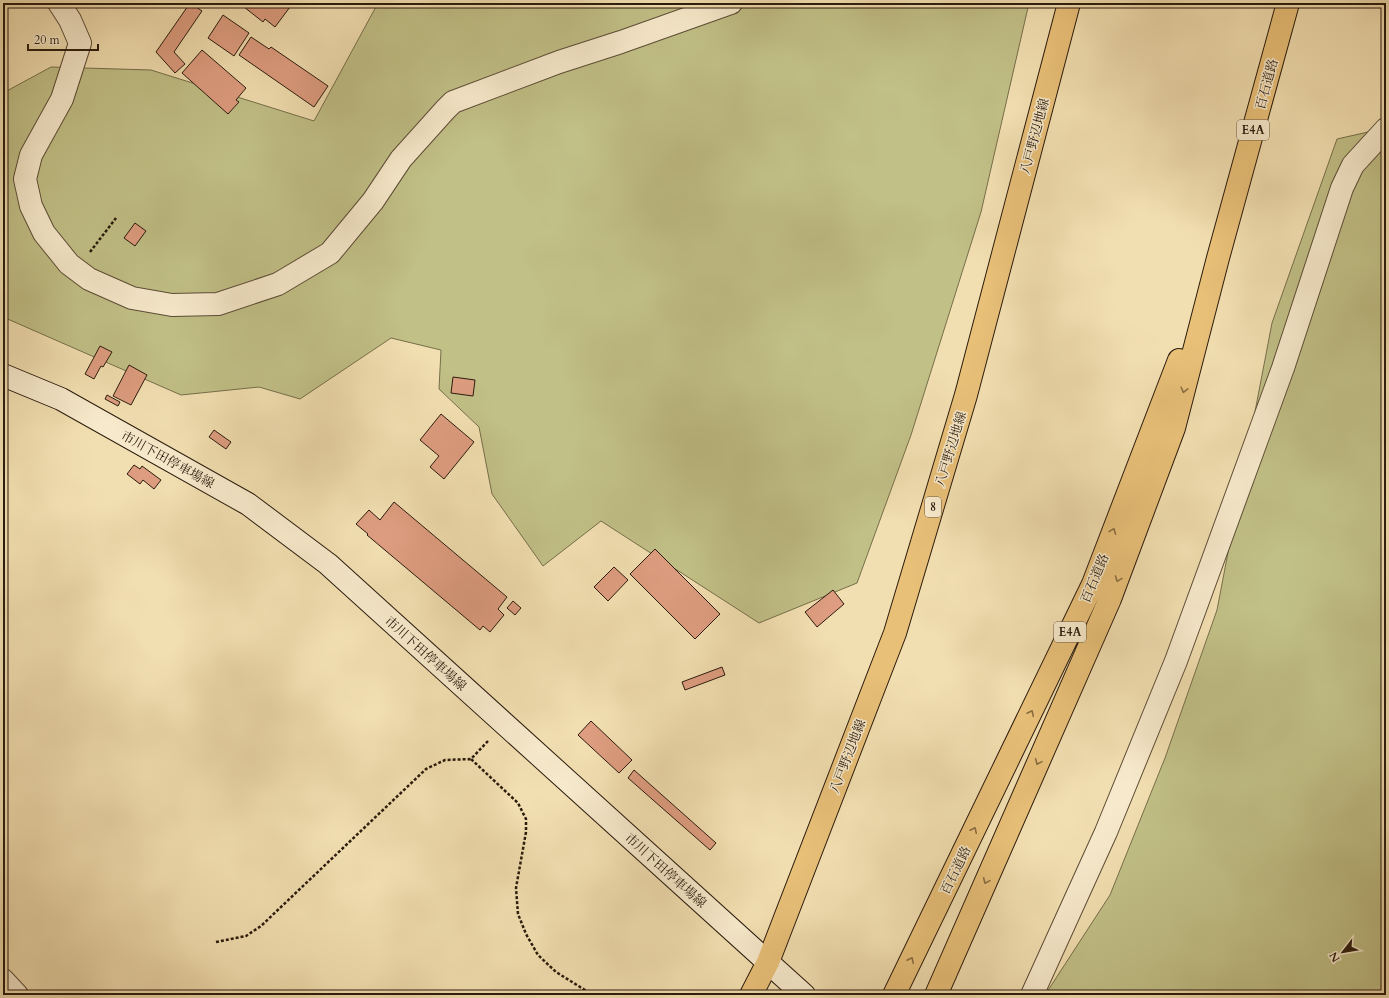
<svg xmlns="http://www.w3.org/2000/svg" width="1389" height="998" font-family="Cardo,'Noto Serif JP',serif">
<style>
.green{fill:#c1c087;stroke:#766e4a}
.building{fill:#de9d80;stroke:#2a1b0d}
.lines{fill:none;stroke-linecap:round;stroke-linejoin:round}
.street-casing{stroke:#5c4c36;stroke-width:24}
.secondary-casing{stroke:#2a1b0d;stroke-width:24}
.primary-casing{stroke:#2a1b0d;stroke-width:24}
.highway-casing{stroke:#2a1b0d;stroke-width:24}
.path{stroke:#2a1b0d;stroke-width:2.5;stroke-dasharray:3 2;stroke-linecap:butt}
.street{stroke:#f7eacc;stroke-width:22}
.secondary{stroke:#f7eacc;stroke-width:22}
.primary{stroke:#e9c078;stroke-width:22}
.highway{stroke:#e9c078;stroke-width:22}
.oneway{stroke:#8a6e42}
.labels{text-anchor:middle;stroke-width:3;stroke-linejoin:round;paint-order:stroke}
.shield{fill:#f7eacc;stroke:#685946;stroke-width:1}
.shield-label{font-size:12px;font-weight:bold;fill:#2a1b0d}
.street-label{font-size:13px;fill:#2a1b0d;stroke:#f7eacc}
</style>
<rect width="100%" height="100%" fill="#f2dfb1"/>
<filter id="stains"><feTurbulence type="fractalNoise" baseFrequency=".005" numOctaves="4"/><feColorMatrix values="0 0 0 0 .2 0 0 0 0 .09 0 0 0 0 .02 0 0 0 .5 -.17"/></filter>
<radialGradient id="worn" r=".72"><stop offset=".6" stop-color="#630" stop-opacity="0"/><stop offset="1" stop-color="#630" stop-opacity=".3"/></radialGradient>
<path class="green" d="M378 3H1029L981 212 911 435 857 583 759 623 601 521 543 566 492 494 479 427 439 389 441 350 391 338 300 399 259 387 181 395 3 317V93L51 67 151 70 314 121Z
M1386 128V995H1045L1110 895 1165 758 1217 610 1272 323 1337 139Z"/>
<path class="building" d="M190 3 202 11 174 52 185 64 175 73 156 52Z
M239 3H293L275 27 265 19 263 22Z
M223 15 249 33 234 56 208 38Z
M251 37 269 49 271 47 328 86 314 107 239 55Z
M202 50 246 88 236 100 239 102 228 114 182 73Z
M135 223 146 231 135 246 124 238Z
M100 346 112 352 103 367 101 366 94 379 85 374Z
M129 365 147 375 131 405 113 396Z
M453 377 475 380 473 396 451 393Z
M107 395 120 402 118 406 105 399Z
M441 414 474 442 444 479 430 467 439 456 420 440Z
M214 430 231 442 226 449 209 437Z
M134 465 140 469 142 466 161 480 154 489 143 480 140 484 127 474Z
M394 502 507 597 498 609 504 615 490 632 483 626 480 630 367 535 368 534 356 524 369 510 380 520Z
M655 549 720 614 695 639 630 574Z
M614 567 628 580 608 601 594 587Z
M833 590 844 604 817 627 805 612Z
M513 601 521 608 515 615 507 608Z
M722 667 725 675 685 690 682 682Z
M591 721 632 760 619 773 578 735Z
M634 770 716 843 710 850 628 778Z"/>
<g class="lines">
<g class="street-casing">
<path id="street" d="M59 3 70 20 80 43 62 99 31 155 25 179 31 206 44 233 69 264 89 279 132 298 172 305 218 304 278 284 330 253 373 201 401 159 445 110 453 102 559 62 621 42 731 3
M3 980 17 995
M1032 995 1106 832 1176 661 1283 368 1342 188 1353 165 1386 129"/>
</g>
<g class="secondary-casing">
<path id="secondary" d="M3 375 61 399 248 504 328 564 804 995"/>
</g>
<g class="primary-casing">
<path id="primary" d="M751 995 768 962 895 633 966 395 1069 3"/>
</g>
<g class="highway-casing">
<path id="highway" d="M894 995 1093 584 1179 360
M936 995 1110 599 1174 428 1218 258 1288 3"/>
</g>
<path class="path" d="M90 252 116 218
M488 741 471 759 518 803 526 819V832L516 888 518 914 526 934 538 955 556 972 593 995
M216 942 246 936 261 926 426 769 445 760 471 759"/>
<use href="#street" class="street"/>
<use href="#secondary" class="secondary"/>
<use href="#primary" class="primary"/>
<use href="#highway" class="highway"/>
</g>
<defs><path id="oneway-chevron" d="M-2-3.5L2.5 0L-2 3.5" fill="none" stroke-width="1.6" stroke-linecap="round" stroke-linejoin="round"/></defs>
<g class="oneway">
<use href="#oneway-chevron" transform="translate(1184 390) rotate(104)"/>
<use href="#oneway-chevron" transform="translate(1113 531) rotate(-69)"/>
<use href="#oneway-chevron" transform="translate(1118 579) rotate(110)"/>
<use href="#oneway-chevron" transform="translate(1031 713) rotate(-64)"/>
<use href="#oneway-chevron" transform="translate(1038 762) rotate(114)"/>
<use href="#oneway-chevron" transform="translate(974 830) rotate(-64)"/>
<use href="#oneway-chevron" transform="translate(986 881) rotate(114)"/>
<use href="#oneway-chevron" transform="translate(911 960) rotate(-64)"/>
</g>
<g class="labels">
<g class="shield">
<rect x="1237" y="120" width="32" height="20" rx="3"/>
<rect x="925" y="497" width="16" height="20" rx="3"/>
<rect x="1054" y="622" width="32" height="20" rx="3"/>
</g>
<g class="shield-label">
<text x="1253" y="134">E4A</text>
<text x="933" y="511">8</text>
<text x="1070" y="636">E4A</text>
</g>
<g class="street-label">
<text transform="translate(1266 84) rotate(-75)" y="5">百石道路</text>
<text transform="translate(1034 136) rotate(-75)" y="5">八戸野辺地線</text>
<text transform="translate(950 449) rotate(-73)" y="5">八戸野辺地線</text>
<text transform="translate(168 459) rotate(29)" y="5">市川下田停車場線</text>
<text transform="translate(1094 578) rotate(-67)" y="5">百石道路</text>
<text transform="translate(426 653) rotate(42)" y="5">市川下田停車場線</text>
<text transform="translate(847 756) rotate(-69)" y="5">八戸野辺地線</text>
<text transform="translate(666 870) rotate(42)" y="5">市川下田停車場線</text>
<text transform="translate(955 870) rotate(-64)" y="5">百石道路</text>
</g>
</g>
<rect width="1389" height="998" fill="none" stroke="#f2dfb1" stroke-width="16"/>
<rect x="4" y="4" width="1381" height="990" fill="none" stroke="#2a1b0d" stroke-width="2"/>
<rect x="8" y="8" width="1373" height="982" fill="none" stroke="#2a1b0d"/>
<g transform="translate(1343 952) rotate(239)" stroke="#f7eacc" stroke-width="3" paint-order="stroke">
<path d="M0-3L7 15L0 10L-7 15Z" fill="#2a1b0d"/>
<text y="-6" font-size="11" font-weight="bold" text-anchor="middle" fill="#2a1b0d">N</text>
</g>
<path d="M28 44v6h70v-6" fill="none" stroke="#2a1b0d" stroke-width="2"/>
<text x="34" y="44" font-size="12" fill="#2a1b0d" stroke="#f7eacc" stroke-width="3" paint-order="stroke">20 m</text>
<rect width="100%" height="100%" filter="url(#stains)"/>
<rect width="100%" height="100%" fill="url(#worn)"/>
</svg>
